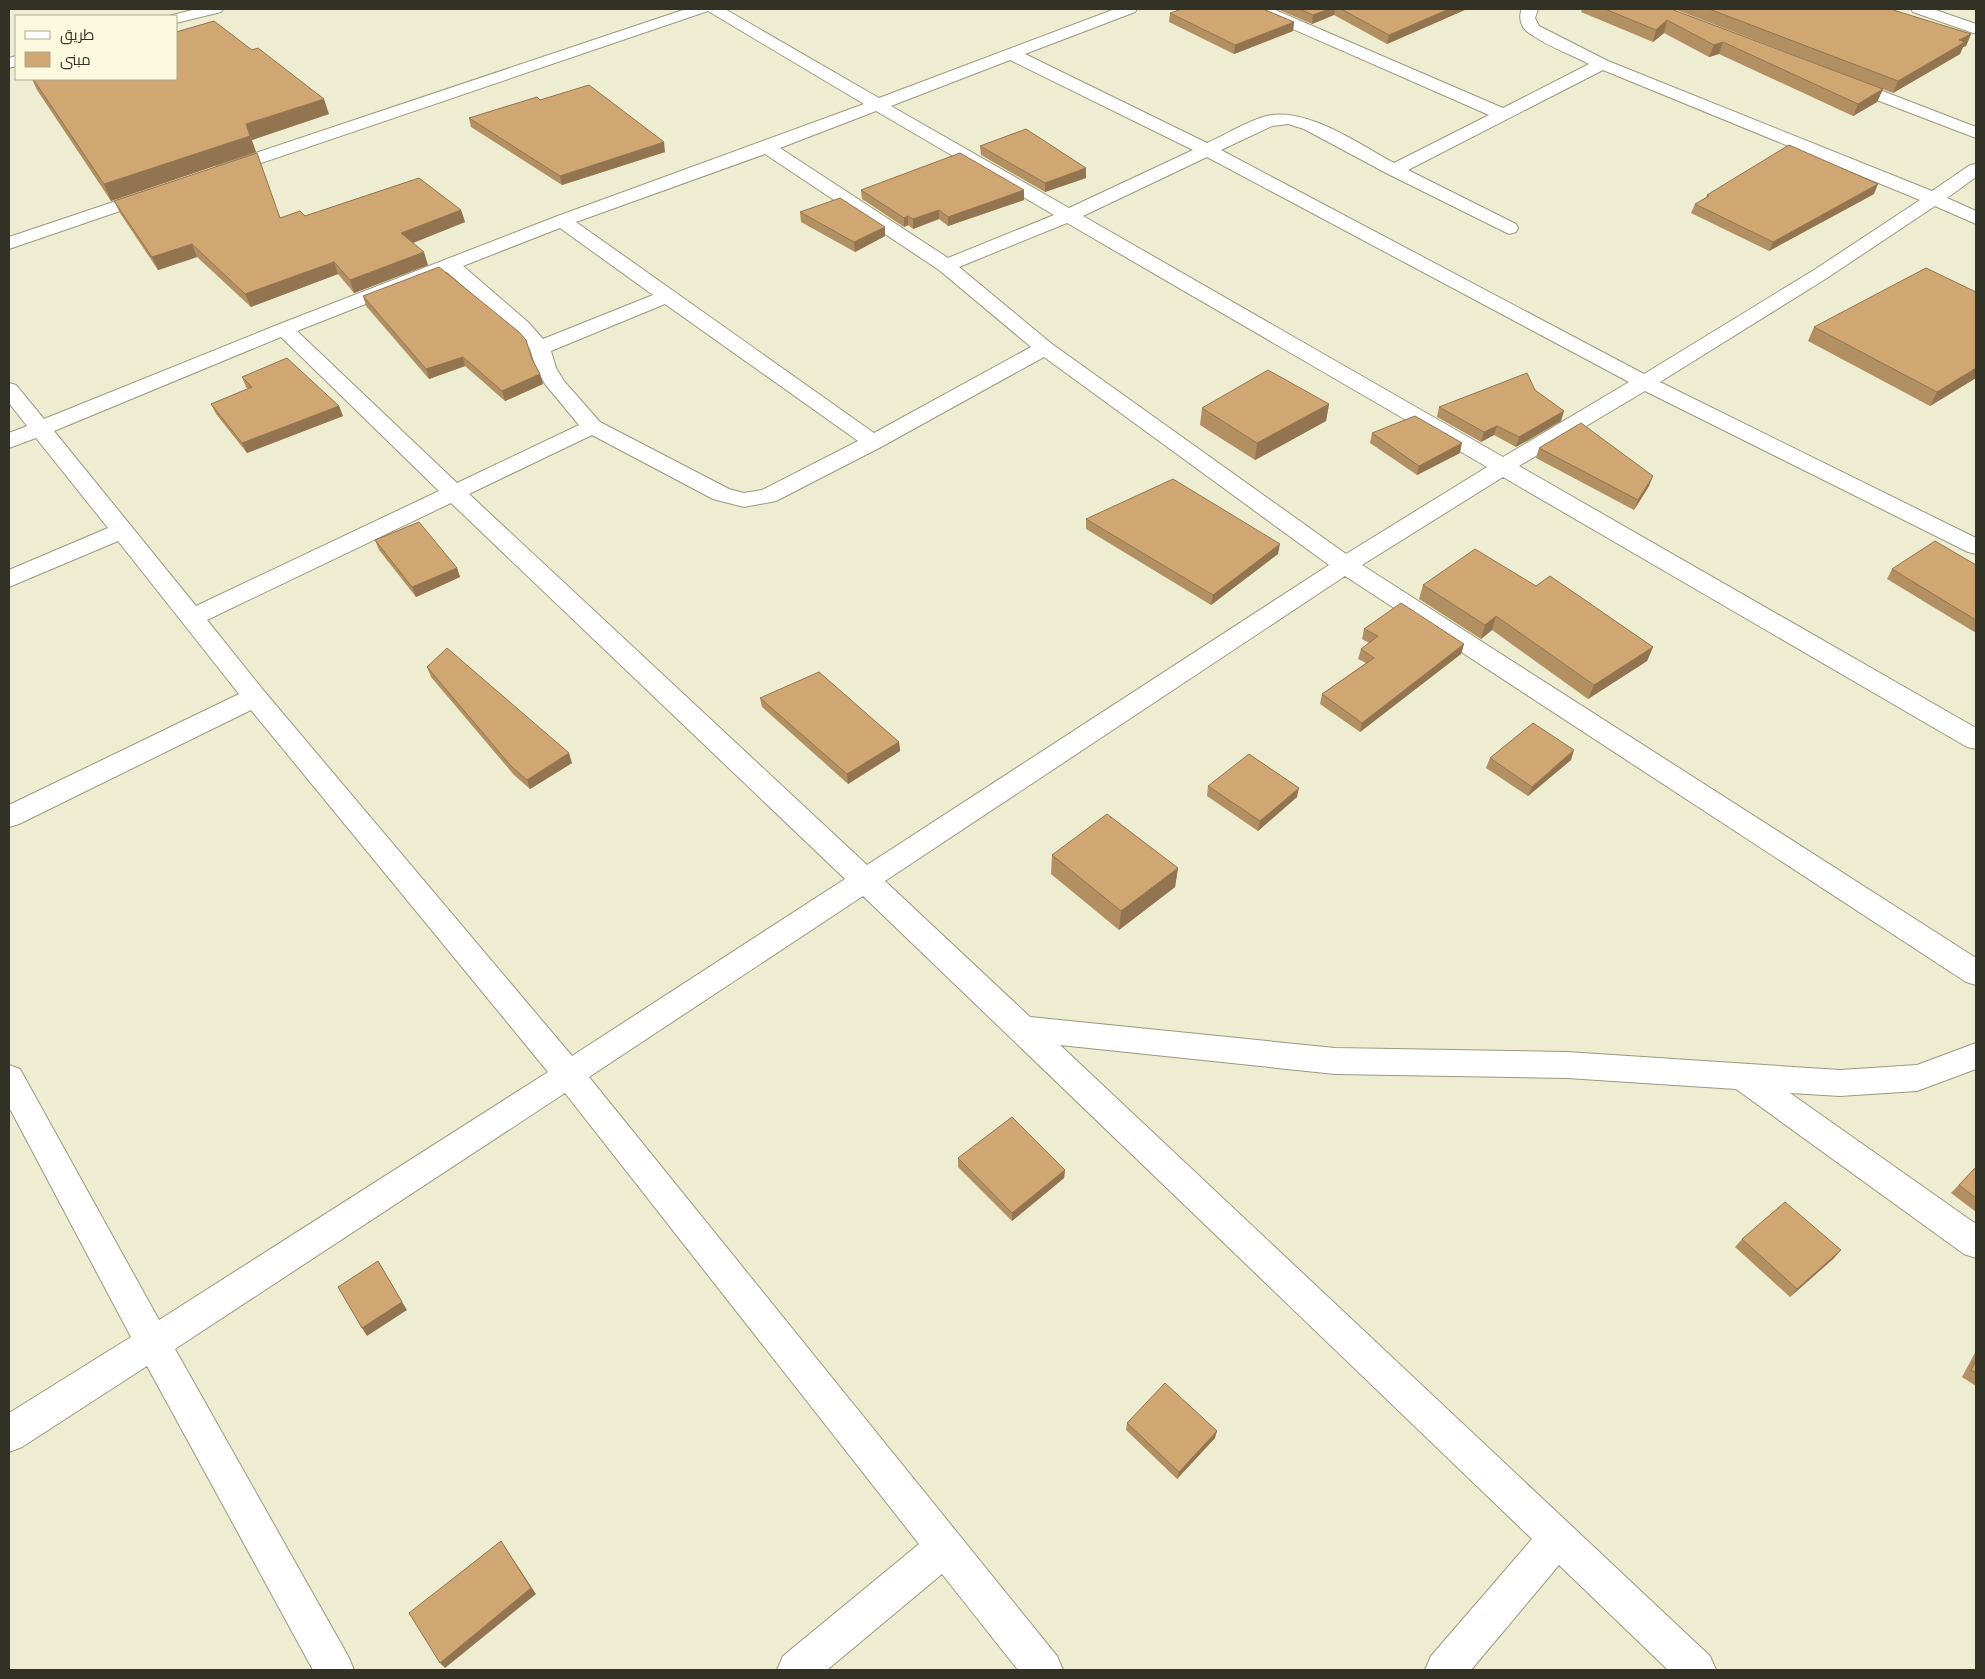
<svg xmlns="http://www.w3.org/2000/svg" width="1985" height="1679" font-family="Georgia,Cairo,serif">
<style>
.lines{fill:none;stroke-linecap:round;stroke-linejoin:round}
.minor-casing{stroke:#9a987f;stroke-width:2}
.minor{fill:#fff;fill-rule:evenodd}
.wall{fill:#b39062}
.shaded-wall{fill:#927550}
.building{fill:#d0a772;stroke:#927550}
</style>
<rect width="100%" height="100%" fill="#efedd1"/>
<g class="lines">
<g class="minor-casing">
<path id="minor" d="M196 9H223L221 12 176 23V16H169Z
M686 9H725L879 98 1115 9H1137L1135 12 1025 54 1207 143C1225 135 1244 123 1263 117 1303 104 1359 144 1394 163L1489 115 1254 12 1252 9H1273L1503 108 1589 64C1570 54 1547 46 1529 33 1521 28 1518 17 1522 9H1538L1535 18 1539 26 1608 61 1932 191 1970 165 1976 164V177L1947 198 1976 211V224L1935 206 1827 278 1660 382 1976 538V554L1968 552 1645 391 1519 466 1976 728V749L1967 747 1503 477 1362 565 1976 958V985L1966 982 1345 576 885 881 1030 1017 1335 1048 1567 1052 1840 1070 1917 1065 1976 1043V1069L1917 1091 1840 1096 1790 1093 1976 1224V1258L1964 1254 1736 1089 1567 1078 1335 1074 1060 1045 1710 1656 1716 1670H1668L1559 1565 1471 1670H1425L1431 1656 1532 1539 863 896 589 1077 1057 1656 1063 1670H1018L942 1574 827 1670H777L783 1656 919 1544 565 1093 175 1349 348 1656 354 1670H313L147 1366 22 1447 9 1452V1413L131 1337 9 1107V1065L20 1069 159 1320 548 1072 251 710 19 824 9 827V805L239 694 118 541 9 587V570L108 528 36 438 9 448V433L27 426 9 403V383L16 385 44 419 277 325 555 217 864 104 708 11 229 174 223 175 217 174 214 170 217 166ZM1010 60 1193 150 1069 208 891 106ZM1603 70 1920 200 1814 270 1644 374 1221 150 1272 126 1288 124 1304 129 1388 174 1509 234 1516 232 1518 228 1516 224 1408 170ZM876 111 1054 215 948 258 780 148ZM765 154 939 270 1031 347 874 433 576 222ZM1207 157 1629 382 1503 457 1083 216ZM1067 223 1487 467 1346 554 1052 344 959 267ZM560 228 653 295 543 339 529 323 463 266ZM447 272 515 331 530 349 536 368 545 384 579 425 457 483 297 331ZM665 304 858 441 762 490 744 493 729 489 600 422 564 381 556 368 551 351ZM281 337 439 491 196 606 54 431ZM1044 357 1329 565 867 865 469 494 592 435 713 499 744 507 776 501 881 447ZM451 503 845 879 572 1056 264 691 207 620Z
M1911 9H1933L1976 24V34L1913 12Z
M16 56V66L9 68V58Z
M1846 77 1976 127V138L1840 86 1838 82 1840 78Z
M152 189 158 190 161 194 158 198 9 249V237Z"/>
</g>
<use href="#minor" class="minor"/>
</g>
<path class="wall" d="M1277 9H1467L1387 44 1334 15 1312 24Z
M1582 9H1671L1883 89 1877 102 1853 116 1719 54 1709 57 1664 33 1653 42 1581 12Z
M1674 9H1870L1971 34 1966 46 1963 47 1960 54 1893 93Z
M1170 13 1294 22 1293 31 1234 54 1169 22Z
M32 79H176L329 114 252 140 256 152 111 201 37 90Z
M540 100 665 152 562 185 471 127 469 118Z
M980 146 1086 168V178L1045 192 981 155Z
M861 190H1024V200L948 226 939 219 913 229 908 225 904 227 862 199Z
M1874 194 1769 251 1691 213 1695 204 1706 198 1707 195Z
M114 201 280 218 305 216 461 210 465 222 413 243 428 265 354 293 338 274 251 307 197 257 158 270 120 213Z
M800 212 885 227V236L855 252 801 222Z
M363 296 532 359 540 374 543 384 505 401 465 366 429 379 366 306Z
M1814 327 1976 378 1930 406 1808 341Z
M242 377 339 406 343 416 247 453 216 414 211 404 248 389 246 387Z
M1535 390 1561 421 1516 447 1494 435 1481 442 1437 417 1439 407Z
M1329 404 1326 421 1255 460 1200 425 1202 408Z
M1372 433 1460 453 1417 475 1370 443Z
M1539 448 1649 486 1634 510 1536 458Z
M1086 519 1278 554 1211 605 1086 529Z
M375 540 457 568 460 577 416 597 379 550Z
M1976 565V633L1887 579 1892 569Z
M1423 585 1536 586 1653 647 1647 661 1588 699 1492 630 1481 639 1419 599Z
M1364 629 1464 644 1461 654 1360 732 1320 704 1322 694 1366 663 1358 659 1361 649 1369 643 1362 639Z
M427 667 572 763 530 789 514 775 431 677Z
M760 698 899 742 900 751 848 784 762 707Z
M1490 758 1571 760 1528 796 1486 768Z
M1208 786 1297 797 1258 831 1207 796Z
M1052 855 1178 868 1175 887 1119 930 1051 874Z
M958 1158 1065 1170 1064 1178 1012 1221 958 1167Z
M1976 1167V1212L1951 1193Z
M1742 1239 1841 1250 1833 1259 1790 1297 1735 1247Z
M1976 1351V1386L1962 1377Z
M1127 1423 1215 1438 1177 1479 1126 1430Z"/>
<path class="shaded-wall" d="M1329 9H1335L1334 15 1312 24 1313 15Z
M1449 9H1467L1387 44 1389 35Z
M1667 20 1664 33 1653 42 1656 30Z
M1294 22 1293 31 1234 54 1235 45Z
M1971 34 1966 46 1963 47 1960 54 1893 93 1898 81 1959 40Z
M1723 42 1719 54 1709 57 1714 45Z
M1883 89 1877 102 1853 116 1858 104Z
M324 99 329 114 252 140 246 124Z
M250 136 256 152 111 201 104 184Z
M664 142 665 152 562 185 560 176Z
M1086 168V178L1045 192V183Z
M1878 184 1874 194 1769 251 1773 242Z
M1024 190V200L948 226V217Z
M461 210 465 222 405 246 401 233Z
M939 210V219L913 229V219Z
M908 216V225L904 227V218Z
M885 227V236L855 252 854 242Z
M192 244 197 257 158 270 152 257Z
M424 252 428 265 354 293 350 280Z
M334 262 338 274 251 307 245 294Z
M463 357 465 366 429 379 426 369Z
M1976 368V378L1930 406 1937 392Z
M540 374 543 384 505 401 502 391Z
M1329 404 1326 421 1255 460 1257 443Z
M339 406 343 416 247 453 242 443Z
M1564 411 1561 421 1516 447 1519 437Z
M1497 426 1494 435 1481 442 1484 432Z
M1462 443 1460 453 1417 475 1419 466Z
M1653 476 1649 486 1634 510 1638 500Z
M1280 544 1278 554 1211 605 1213 595Z
M457 568 460 577 416 597 412 587Z
M1496 616 1492 630 1481 639 1485 625Z
M1464 644 1461 654 1360 732 1362 723Z
M1653 647 1647 661 1588 699 1594 685Z
M899 742 900 751 848 784 847 774Z
M1574 750 1571 760 1528 796 1532 787Z
M569 753 572 763 530 789 527 780Z
M1299 788 1297 797 1258 831 1260 821Z
M1178 868 1175 887 1119 930 1121 911Z
M1065 1170 1064 1178 1012 1221V1213Z
M1841 1250 1833 1259 1790 1297 1797 1289Z
M378 1261 407 1310 367 1336 362 1328Z
M1217 1431 1215 1438 1177 1479 1179 1472Z
M501 1541 536 1594 445 1668 440 1663Z"/>
<path class="building" d="M1182 9H1263L1294 22 1235 45 1170 13Z
M1299 9H1329L1313 15Z
M1341 9H1449L1389 35Z
M1605 9H1671L1883 89 1858 104 1723 42 1714 45 1667 20 1656 30Z
M1709 9H1890L1971 34 1959 40 1965 42 1898 81Z
M214 21 252 50 258 48 324 99 246 124 250 136 104 184 33 79H176V32Z
M589 85 664 142 560 176 469 118 537 97 540 100Z
M1026 129 1086 168 1045 183 980 146Z
M1789 145 1878 184 1773 242 1695 204 1709 196 1707 195Z
M257 153 280 218 300 211 305 216 419 178 461 210 401 233 424 252 350 280 334 262 245 294 192 244 152 257 114 201Z
M960 153 1024 190 948 217 939 210 913 219 908 216 904 218 861 190Z
M840 198 885 227 854 242 800 212Z
M439 267 519 332 526 340 532 359 540 374 502 391 463 357 426 369 363 296Z
M1926 268 1976 292V368L1937 392 1814 327Z
M287 358 339 406 242 443 211 404 252 387 242 377Z
M1268 370 1329 404 1257 443 1202 408Z
M1527 373 1535 390 1564 411 1519 437 1497 426 1484 432 1439 407Z
M1415 416 1462 443 1419 466 1372 433Z
M1581 423 1653 476 1638 500 1539 448Z
M1173 479 1280 544 1213 595 1086 519Z
M419 522 457 568 412 587 375 540Z
M1935 541 1976 565V620L1892 569Z
M1475 549 1536 586 1550 576 1653 647 1594 685 1496 616 1485 625 1423 585Z
M1401 603 1464 644 1362 723 1322 694 1374 658 1361 649 1378 636 1364 629Z
M447 648 569 753 527 780 511 766 427 667Z
M819 672 899 742 847 774 760 698Z
M1533 723 1574 750 1532 787 1490 758Z
M1249 754 1299 788 1260 821 1208 786Z
M1107 814 1178 868 1121 911 1052 855Z
M1012 1117 1065 1170 1012 1213 958 1158Z
M1976 1167V1198L1959 1185Z
M1785 1202 1841 1250 1797 1289 1742 1239Z
M378 1261 402 1302 362 1328 338 1287Z
M1976 1360V1373L1971 1370Z
M1165 1383 1217 1431 1179 1472 1127 1423Z
M501 1541 531 1588 440 1663 409 1613Z"/>
<rect width="1985" height="1679" fill="none" stroke="#313126" stroke-width="20"/>
<rect x="15" y="15" width="162" height="65" fill="#fcfade" stroke="#abaa94"/>
<rect x="25" y="31" width="25" height="8" fill="#ffffff" stroke="#abaa94"/>
<text x="60" y="40" font-size="15" fill="#313126">طريق</text>
<rect x="25" y="52" width="25" height="15" fill="#d0a772" stroke="#abaa94"/>
<text x="60" y="65" font-size="15" fill="#313126">مبنى</text>
</svg>
